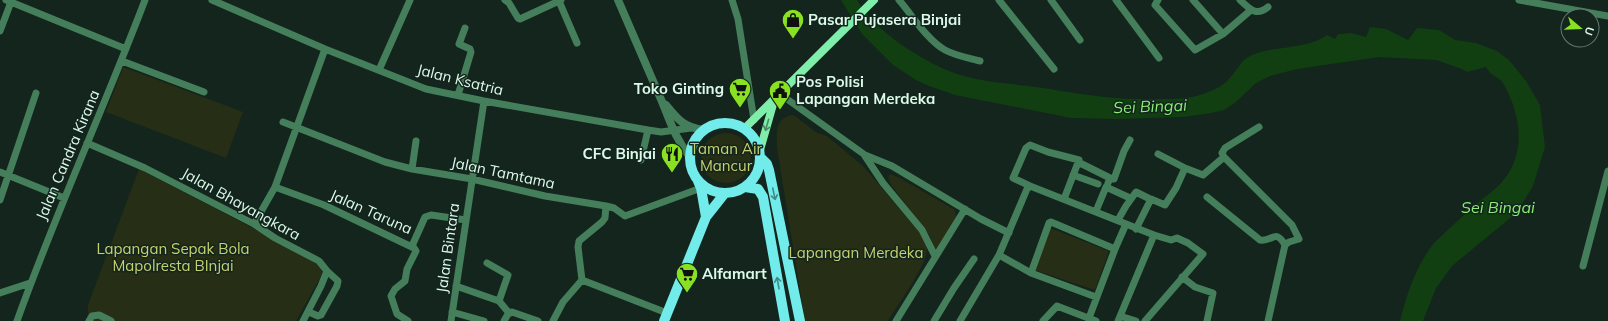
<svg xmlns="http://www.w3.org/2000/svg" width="1608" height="321" font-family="Mulish,sans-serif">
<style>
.green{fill:#262e16}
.water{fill:#113f11}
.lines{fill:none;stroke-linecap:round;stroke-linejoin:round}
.minor{stroke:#447e5b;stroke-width:7}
.tertiary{stroke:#447e5b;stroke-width:8}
.secondary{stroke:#7feeaa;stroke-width:8}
.primary{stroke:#71eceb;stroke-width:10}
.oneway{stroke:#498a64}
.oneway2{stroke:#428884}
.labels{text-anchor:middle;stroke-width:3;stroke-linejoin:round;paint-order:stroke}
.poi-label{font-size:15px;font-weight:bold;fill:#dbfaea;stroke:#13251d;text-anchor:start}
.street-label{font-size:15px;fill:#dbfaea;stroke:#13251d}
.park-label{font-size:15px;fill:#c6d170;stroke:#13251d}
.water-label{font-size:16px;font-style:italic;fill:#8bed77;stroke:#13251d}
</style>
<rect width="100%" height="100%" fill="#13251d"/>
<path class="green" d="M123 67 243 112 226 158 106 112Z
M791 115 795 116 817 133 827 136 863 166 920 233C923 238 928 244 927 250 925 268 898 304 888 321H805L777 148C777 133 774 120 791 115Z
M701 158a25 25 0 1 1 50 0a25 25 0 1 1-50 0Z
M139 169 320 263 322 273 320 278 296 321H86L88 314V305Z
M890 174 898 177 955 210 956 217 938 248 934 250 930 236 891 185 888 178Z
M1050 228 1109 251 1095 290 1035 270Z"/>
<path class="water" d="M841 0H857C874 30 918 58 949 71 976 82 1007 83 1035 87 1072 92 1109 100 1146 99 1164 99 1183 100 1200 95 1209 92 1220 88 1227 81 1236 73 1240 60 1252 55 1276 45 1306 50 1327 35L1335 39 1338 34 1351 33 1366 37 1370 27 1386 29 1408 40 1417 28 1439 30 1455 40 1476 43 1497 51 1509 60 1526 81 1540 105 1545 147 1533 186 1519 209 1509 219 1452 266 1436 288 1423 321H1400C1407 293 1416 266 1434 243 1447 231 1460 218 1474 206 1483 198 1494 191 1502 182 1527 153 1521 114 1503 83 1500 77 1491 77 1486 67L1467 72 1462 69 1436 60 1380 57 1366 59 1297 69 1270 76 1256 83 1236 102 1224 110 1211 113 1184 117 1116 119 1071 118 955 95 929 86 916 80 893 65 862 34Z"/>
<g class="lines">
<path class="minor" d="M6 0 126 49
M212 0 325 49 426 89 484 101 648 130 661 132 691 128
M505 0 509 3 518 18 520 19 561 0
M732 0 738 19 754 120
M899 0C912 15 928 41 945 50 956 56 969 58 980 61
M999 0 1054 69
M1051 0 1080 40
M1116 0 1159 58
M1158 0 1155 5 1195 50 1223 34 1251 10
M1193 0 1223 34
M1240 0C1250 9 1256 17 1268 7
M1519 0 1608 16
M559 1 577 43
M0 31 11 2
M122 61 204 92
M379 70 410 0
M780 94 865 155 892 166 981 219 1009 233
M458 95 471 52 470 49 459 44 465 28
M283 122 385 162 412 169 472 179 545 196 606 206 614 208 625 216 701 188
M1259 127 1225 148 1222 153 1224 157 1292 225 1299 239 1289 242 1285 245 1268 321
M87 143 145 168 254 224 275 238 319 261 327 271 321 286 303 321
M1158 154 1185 168 1203 175 1224 157
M865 156 883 183 922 230 935 256
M641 160 648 130
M1078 162 1110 178 1108 183
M412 169 416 141
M0 172 64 198
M1073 175 1098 184
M1110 178 1114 179 1124 151 1130 140
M1030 186 1013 178 1026 148 1030 145 1048 152 1079 160 1064 199
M275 187 324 205 414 248 416 251 407 269 405 281 395 289 391 296 397 314 408 321
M1207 197 1260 240C1273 242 1275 228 1285 245
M0 200 36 93
M1096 211 1106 187 1130 198
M1118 220 1126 206 1136 192 1150 199
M254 224 275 187 325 49
M1136 229 1151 199 1165 205 1176 188 1185 168
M412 246 425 217 431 215 466 220
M999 255 1031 273 1096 297
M487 263 508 275 499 301
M1583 266 1608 171
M1031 273 1049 223 1051 222 1115 249
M1182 277 1195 287 1213 293 1207 321
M582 280 578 247 579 241 602 222 605 218 606 206
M456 286 499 301 509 313
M0 293 30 283
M309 312 318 316 321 315 337 286 338 281 327 271
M452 312 484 321
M1120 316 1136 321
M1089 318 1115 249 1126 224
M17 321C56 212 104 108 145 0
M89 321 92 316 99 315 111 321
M451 321 484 101
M504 321 508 314 512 312 538 321
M553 321 563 302 582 280 667 313
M896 321 965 209
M934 321 954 288 974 259
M960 321 999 255 1027 189 1030 186 1154 235 1171 240 1177 238 1188 243 1203 254 1145 321
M1043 321 1057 306 1096 321
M1118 321 1154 235"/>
<path class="tertiary" d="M618 0C632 32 646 64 660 97 670 120 674 137 690 157
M666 105C678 120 684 127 703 130"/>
<path class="secondary" d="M745 128 874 0
M760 150 774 101"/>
<path class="primary" d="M690 158a35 35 0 1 1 70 0a35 35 0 1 1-70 0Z
M761 158 767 164 769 170 800 321
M698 181 701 188 706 217
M745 187 758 189 763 197 785 321
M664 321 706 217 725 193"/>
</g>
<defs><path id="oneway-shaft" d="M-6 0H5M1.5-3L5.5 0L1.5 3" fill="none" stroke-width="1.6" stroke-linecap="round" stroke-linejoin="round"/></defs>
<use class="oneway" href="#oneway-shaft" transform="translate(767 125) rotate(106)"/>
<g class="oneway2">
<use href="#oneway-shaft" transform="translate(774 194) rotate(78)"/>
<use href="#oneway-shaft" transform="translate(778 283) rotate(-100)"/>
</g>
<defs>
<g id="shop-pin" transform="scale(1.15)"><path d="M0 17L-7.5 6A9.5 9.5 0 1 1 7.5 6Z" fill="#88e121" stroke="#13251d"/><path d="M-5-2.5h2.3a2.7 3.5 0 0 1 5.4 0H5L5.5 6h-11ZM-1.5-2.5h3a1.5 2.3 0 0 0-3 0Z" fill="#111"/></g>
<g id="supermarket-pin" transform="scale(1.15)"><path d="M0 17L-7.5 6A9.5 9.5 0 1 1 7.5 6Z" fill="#88e121" stroke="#13251d"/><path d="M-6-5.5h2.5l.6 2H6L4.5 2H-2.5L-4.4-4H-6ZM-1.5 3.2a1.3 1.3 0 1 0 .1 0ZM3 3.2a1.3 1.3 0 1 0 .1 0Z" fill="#111"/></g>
<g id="civic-pin" transform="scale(1.15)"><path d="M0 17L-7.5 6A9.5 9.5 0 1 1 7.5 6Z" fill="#88e121" stroke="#13251d"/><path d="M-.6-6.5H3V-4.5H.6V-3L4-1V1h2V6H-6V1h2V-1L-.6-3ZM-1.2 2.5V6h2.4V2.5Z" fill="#111"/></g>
<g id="restaurant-pin" transform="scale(1.15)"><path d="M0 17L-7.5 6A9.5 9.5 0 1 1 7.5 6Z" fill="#88e121" stroke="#13251d"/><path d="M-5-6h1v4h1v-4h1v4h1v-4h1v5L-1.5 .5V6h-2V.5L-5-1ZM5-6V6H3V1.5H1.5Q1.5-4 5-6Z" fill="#111"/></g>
</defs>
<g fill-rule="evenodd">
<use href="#shop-pin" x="793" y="20"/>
<use href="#supermarket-pin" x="740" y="89"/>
<use href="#civic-pin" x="780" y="91"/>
<use href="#restaurant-pin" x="672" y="154"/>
<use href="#supermarket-pin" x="687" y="274"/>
</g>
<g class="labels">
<g class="poi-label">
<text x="808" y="25">Pasar Pujasera Binjai</text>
<text x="796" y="87">Pos Polisi<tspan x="796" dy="17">Lapangan Merdeka</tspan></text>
<text x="724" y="94" text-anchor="end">Toko Ginting</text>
<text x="656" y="159" text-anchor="end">CFC Binjai</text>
<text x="702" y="279">Alfamart</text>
</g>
<g class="street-label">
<text transform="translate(460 80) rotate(14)" y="5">Jalan Ksatria</text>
<text transform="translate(68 155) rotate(-67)" y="5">Jalan Candra Kirana</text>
<text transform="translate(503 173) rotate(12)" y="5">Jalan Tamtama</text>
<text transform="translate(241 204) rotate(29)" y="5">Jalan Bhayangkara</text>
<text transform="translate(371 212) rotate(24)" y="5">Jalan Taruna</text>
<text transform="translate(448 248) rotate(-82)" y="5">Jalan Bintara</text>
</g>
<g class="park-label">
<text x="726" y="154">Taman Air<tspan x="726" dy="17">Mancur</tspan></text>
<text x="173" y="254">Lapangan Sepak Bola<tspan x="173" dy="17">Mapolresta BInjai</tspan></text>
<text x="856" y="258">Lapangan Merdeka</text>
</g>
<g class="water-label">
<text transform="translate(1150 106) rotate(-2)" y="6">Sei Bingai</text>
<text x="1498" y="213">Sei Bingai</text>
</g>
</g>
<g transform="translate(1580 28) rotate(109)"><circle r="19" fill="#13251d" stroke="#637a6f"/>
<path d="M0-3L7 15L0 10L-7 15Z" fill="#88e121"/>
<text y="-6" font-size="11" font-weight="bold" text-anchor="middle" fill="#dbfaea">U</text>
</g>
</svg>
